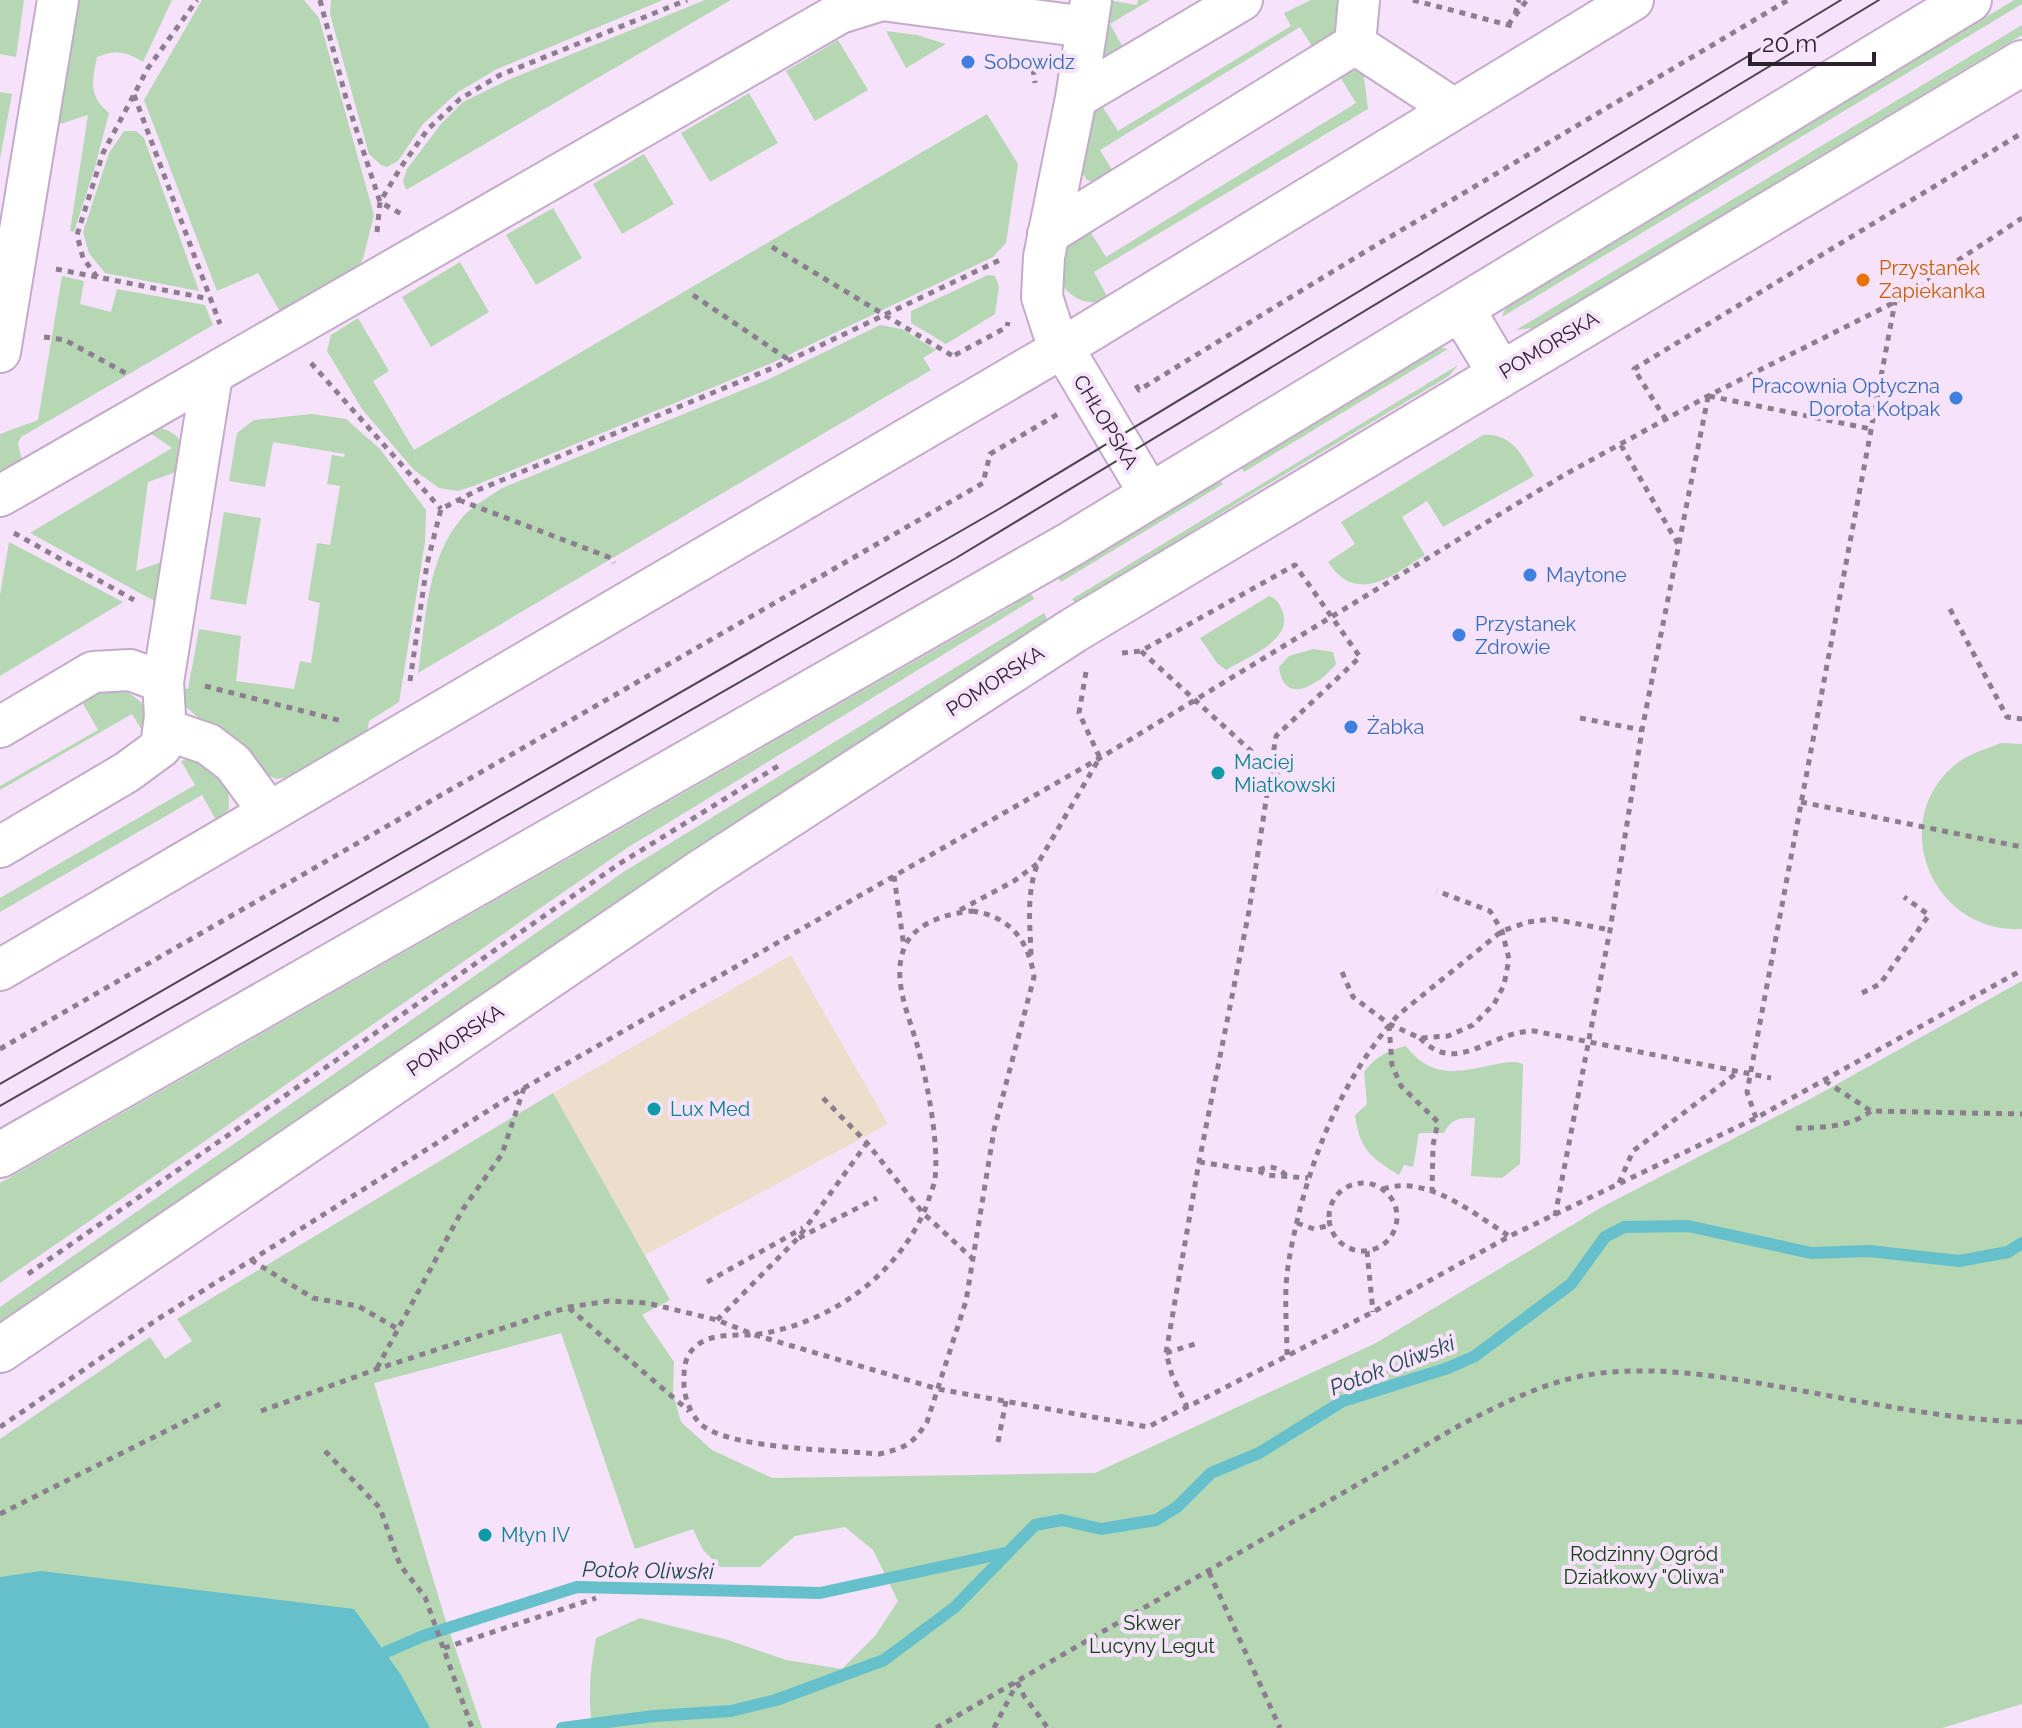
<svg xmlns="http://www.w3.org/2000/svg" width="2022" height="1728" font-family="Raleway,sans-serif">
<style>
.commercial{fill:#ecdecb}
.green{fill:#b6d7b3}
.water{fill:#66c0cb}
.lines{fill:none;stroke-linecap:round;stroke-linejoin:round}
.stream{stroke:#66c0cb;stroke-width:12}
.minor-casing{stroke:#c3abc9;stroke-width:44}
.secondary-casing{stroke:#c3abc9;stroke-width:48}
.path{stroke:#8c7d8f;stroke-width:5;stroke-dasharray:6 6;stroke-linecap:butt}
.minor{stroke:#fff;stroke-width:40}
.secondary{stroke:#fff;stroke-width:44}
.tram{stroke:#4e4351;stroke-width:2}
.shop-dot{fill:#3f7fe0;stroke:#f6e2fb;stroke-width:3}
.food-dot{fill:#e8710a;stroke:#f6e2fb;stroke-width:3}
.culture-dot{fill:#0f9aa8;stroke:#f6e2fb;stroke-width:3}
.labels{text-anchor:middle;stroke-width:8;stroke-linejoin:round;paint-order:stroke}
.shop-label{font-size:20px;fill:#366cbe;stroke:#f6e2fb;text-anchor:start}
.food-label{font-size:20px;fill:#c56008;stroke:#f6e2fb;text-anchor:start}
.street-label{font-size:20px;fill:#2b222d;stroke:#f6e2fb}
.culture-label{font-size:20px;fill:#0d838f;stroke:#f6e2fb;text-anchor:start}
.park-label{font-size:20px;fill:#104110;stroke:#f6e2fb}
.water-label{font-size:22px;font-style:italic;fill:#224b50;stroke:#f6e2fb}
</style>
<rect width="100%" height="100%" fill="#f6e2fb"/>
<path class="commercial" d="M791 955 888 1124 643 1256 553 1093Z"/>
<path class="green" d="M0 0H24L16 57 0 54Z
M75 0H172L143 62C125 51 117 49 97 57 92 81 88 96 109 113L95 167 74 232 70 231 88 115 51 127Z
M202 0H304L319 18 374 215 363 259 354 274 283 317 258 273 217 291 144 100Z
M331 0H663L497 69 458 92 423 124 398 161 387 167 381 165 369 154 330 14Z
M705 0H731L406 190 403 181 407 169 441 124 463 102 508 80Z
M1108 0 1137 5 1138 0H1150L1110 24 1126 53 1110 59C1092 49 1105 17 1108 0Z
M1311 0H1344L1335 38 1316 53 1300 27 1100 150 1117 178 1096 182 1087 180 1081 171C1083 148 1080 119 1102 106L1118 131 1291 26 1284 13Z
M2014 0H2022V4L1502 317 1506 306 1516 299 1518 301Z
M2022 25V35L1534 328 1516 330Z
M886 31 917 35 946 44 906 68Z
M838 40 868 90 815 121 786 71Z
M1363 70 1368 109 1094 272 1109 300C1074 312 1042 277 1069 246 1074 240 1082 235 1089 230L1106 257 1356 103 1340 77 1352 71Z
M0 92 12 94 0 159Z
M749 93 778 143 710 182 681 133Z
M987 114 1018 164 1006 243 993 257 772 363 476 485 458 491 439 488 414 470 362 409 327 351 331 335 358 318 389 371 373 381 414 450Z
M124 131H136L144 138 199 291 105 273 89 253 83 232 109 153Z
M644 154 674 204 622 234 593 184Z
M553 208 582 258 536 285 506 235Z
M460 262 489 312 431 347 402 297Z
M988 275 995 276 999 287 995 314 946 344 911 323V311Z
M62 276 84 281 80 304 111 312 117 289 205 305 213 325 21 437 18 443 24 470 0 474V434L38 420Z
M880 325 902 329 936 350 923 358 931 370 418 673C426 621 426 559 462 518 472 506 489 497 502 488L767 380Z
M1440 347 1448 349 1244 472 1242 468Z
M1458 365 1449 376 1257 491 1076 604 1072 599Z
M312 414 346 419 380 449 426 510 425 542 399 702 369 721 366 738 292 776 277 779 261 773 185 706 177 687 188 689 199 629 241 636 236 681 294 689 300 661 311 663 320 603 308 600 317 543 330 545 340 486 327 484 332 455 344 457 345 454 273 442 265 487 229 481 237 433 254 420Z
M161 428C184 435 186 449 182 470L148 482 136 571 167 560 160 604 30 533 172 448 144 429Z
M1483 435C1512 433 1522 455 1534 476L1443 527 1427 501 1402 517 1425 555C1393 575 1357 606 1328 562L1355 544 1341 522Z
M1219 478 1223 484 1061 582 1057 576Z
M224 512 261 518 246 605 210 599Z
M9 542 123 602 0 676V595Z
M1030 592 1034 599 627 848 0 1283V1183L1015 604 1014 601Z
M1269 596C1276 599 1279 602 1282 610 1295 640 1247 657 1226 670L1217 663 1200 638Z
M1044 613 1048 621 706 842 0 1321V1307L625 871Z
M1313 649 1333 652 1336 664C1321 683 1284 708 1279 667L1289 656Z
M110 685C127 691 148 701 152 722 153 727 150 736 149 742L132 714 0 790V786L98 730 81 700Z
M2001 743 2022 744V929C1933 934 1885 822 1956 764 1969 754 1985 749 2001 743Z
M195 757 228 782 229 809 216 820 202 795 0 912V898L195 785 181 761Z
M2022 981V1704L1942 1728H592C588 1697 590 1669 596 1638L640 1618 728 1640 786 1660 842 1669 875 1636 898 1601 873 1550 845 1527 795 1536 760 1567H720L703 1550 693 1529 635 1549 561 1333 374 1383 444 1615 482 1728H0V1439L150 1337 165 1359 192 1341 177 1319 553 1093 670 1300 642 1315 674 1362 673 1393 681 1422 712 1450 772 1478 1095 1473 1376 1343 1602 1207 1812 1098Z
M1406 1046C1431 1078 1455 1073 1492 1065 1503 1063 1513 1060 1523 1064L1520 1164 1502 1178 1471 1176 1475 1118C1459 1118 1452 1118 1444 1133H1419L1413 1167 1404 1165 1399 1175C1370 1157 1360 1150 1355 1115L1367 1104 1364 1072C1375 1057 1388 1050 1406 1046Z"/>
<path class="water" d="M41 1571 354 1609 401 1675 430 1728H0V1577Z"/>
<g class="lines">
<path class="stream" d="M377 1664 386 1652 423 1636 577 1587 820 1593 1005 1553
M562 1728 654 1716 731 1711 776 1700 884 1660 955 1607 1035 1525 1062 1520 1101 1529 1156 1520 1177 1507 1211 1473 1259 1453 1343 1401 1448 1368 1475 1356 1571 1284 1605 1237 1624 1227 1688 1226 1811 1253 1869 1251 1959 1261 2008 1252 2022 1243"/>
<g class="minor-casing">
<path id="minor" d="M1091 1 1076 98 1044 257 1042 297 1053 331 1151 496
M1355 44 1454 109
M1355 44 1359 0
M1076 98 1242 0
M1048 234 1355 44
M0 352 58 0
M0 496 840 13 882 0 1086 27
M0 727 93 672 130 670 163 682
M164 729 208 744 233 763 269 812
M0 847 127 772 161 747 165 716 163 682 212 375
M0 970 1062 348 1633 0"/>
</g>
<g class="secondary-casing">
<path id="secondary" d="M1461 308 1500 373
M0 1155 1071 544 1969 0
M0 1350 703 871 1074 630 2022 63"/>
</g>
<path class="path" d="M320 0 346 98 380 202 405 216
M1413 0 1512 26
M1515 14 1519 0
M1508 25 1527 0
M1025 60 1033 69 1035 83
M134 95 220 324
M377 232 380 202 401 167 428 129 460 99 500 75 687 0
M772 247 956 358
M56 269 210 299
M97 277 83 258 77 235 103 153 148 68 197 0
M693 295 789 360
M44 337 65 340 129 375
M955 355 1007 327 1008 322
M311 363 441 509
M1136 385 1139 390 1363 253 1788 0
M1709 396 1871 429
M1666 420 1634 369 2022 133
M1621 445 1678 544
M459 500 611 558 614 563
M14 533 134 600
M1950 609 2007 717 2022 719
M1141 651 1283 780
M1122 653 1141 651 1295 565 1360 657 1276 736 1249 911 1199 1162 1166 1353 1172 1375 1187 1407
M1086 672 1079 713 1100 758
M410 681 427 564 441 509 478 490 775 367 1002 259
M205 686 342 721
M1580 718 1642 730
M1801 802 2022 847
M894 876 904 947
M960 910 1014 881 1037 864
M972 911C1010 916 1029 941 1034 977L994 1130 966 1301 927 1422C912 1445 905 1448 879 1454 836 1450 740 1449 706 1428 693 1420 685 1401 684 1386 684 1371 683 1358 695 1347 713 1331 738 1337 759 1334 832 1323 902 1272 928 1202 930 1194 934 1186 935 1179 939 1144 928 1086 919 1052 911 1019 890 980 905 946 916 922 949 913 972 911Z
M1031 955C1030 923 1026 893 1038 863L1099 759
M1342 972 1353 997 1389 1024 1420 1038 1448 1036 1473 1025 1494 1004 1504 985 1509 959 1502 931 1490 911 1437 891
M1862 993 1880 984 1929 915 1904 897
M1389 1025 1392 1065 1401 1086 1438 1122 1433 1145 1432 1191
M1420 1038C1457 1077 1490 1031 1534 1031L1771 1078
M0 1049 983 483 990 454 1058 414
M1825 1081 1871 1111 2022 1114
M823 1098 867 1143 923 1213 972 1258
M1756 1118 1747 1092 1895 302
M1796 1128C1821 1128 1851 1127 1871 1111
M1199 1162 1259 1171 1266 1175 1308 1178
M1259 1170C1270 1165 1277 1167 1286 1175
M1619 1183 1633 1151 1738 1072
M1329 1217a34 34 0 1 1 68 0a34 34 0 1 1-68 0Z
M1383 1189C1427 1174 1474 1214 1509 1236
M1555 1216 1610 930 1642 730 1708 397
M1297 1223 1314 1229 1331 1225
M799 1238 877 1198
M1367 1251 1373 1312
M251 1260 313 1298 358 1306 398 1329
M28 1274 619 864 778 766
M707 1282 803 1228
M569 1308 689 1411
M717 1320 798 1238 867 1143
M1166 1353 1195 1344
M1287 1355C1287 1333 1285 1310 1286 1288 1287 1262 1294 1234 1300 1209 1319 1137 1348 1072 1398 1015L1502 931 1528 922 1553 919 1610 930
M377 1368 463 1209 502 1154 524 1088
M261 1411 377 1369 534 1318 569 1307 609 1301 647 1303 717 1320 755 1335 938 1389 1148 1427 1373 1312 1510 1236 1756 1118 2022 970
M0 1427 158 1319 524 1088 1100 758 1564 475 1708 396 1895 302 2022 218
M998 1442 1006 1401
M325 1451 380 1508 400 1565 425 1597 472 1728
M0 1514 224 1402
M1209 1572 1280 1728
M444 1648 596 1598
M1017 1682 1024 1696 1048 1728
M936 1728 1462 1424C1502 1404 1542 1383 1587 1375 1649 1365 1713 1375 1775 1386 1856 1400 1939 1419 2022 1422
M994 1728 1017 1683"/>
<use href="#minor" class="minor"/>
<use href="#secondary" class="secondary"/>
<path class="tram" d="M0 1084 999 509 1841 0
M0 1106 956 558 1879 0"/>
</g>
<g class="shop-dot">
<circle cx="968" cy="62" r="8"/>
<circle cx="1956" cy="398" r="8"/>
<circle cx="1530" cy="575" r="8"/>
<circle cx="1459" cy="635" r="8"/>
<circle cx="1351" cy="727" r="8"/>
</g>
<circle class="food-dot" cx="1863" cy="280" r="8"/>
<g class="culture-dot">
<circle cx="1218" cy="773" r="8"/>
<circle cx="654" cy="1109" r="8"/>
<circle cx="485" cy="1535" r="8"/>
</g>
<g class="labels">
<g class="shop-label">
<text x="984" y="69">Sobowidz</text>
<text x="1940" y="393" text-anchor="end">Pracownia Optyczna<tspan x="1940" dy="23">Dorota Kołpak</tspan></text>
<text x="1546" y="582">Maytone</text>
<text x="1475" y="631">Przystanek<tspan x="1475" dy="23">Zdrowie</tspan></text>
<text x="1367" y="734">Żabka</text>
</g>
<g class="food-label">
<text x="1879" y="275">Przystanek<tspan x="1879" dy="23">Zapiekanka</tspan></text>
</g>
<g class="street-label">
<text transform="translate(1549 345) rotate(-31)" y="7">POMORSKA</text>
<text transform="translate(1106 422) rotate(59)" y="7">CHŁOPSKA</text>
<text transform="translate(995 681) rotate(-33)" y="7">POMORSKA</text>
<text transform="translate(455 1040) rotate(-34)" y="7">POMORSKA</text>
</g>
<g class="culture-label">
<text x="1234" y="769">Maciej<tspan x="1234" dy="23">Miatkowski</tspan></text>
<text x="670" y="1116">Lux Med</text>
<text x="501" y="1542">Młyn IV</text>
</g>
<g class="park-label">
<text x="1644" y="1561">Rodzinny Ogród<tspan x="1644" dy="23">Działkowy "Oliwa"</tspan></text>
<text x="1152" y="1630">Skwer<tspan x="1152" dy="23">Lucyny Legut</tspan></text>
</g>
<g class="water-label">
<text transform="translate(1392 1365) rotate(-21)" y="8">Potok Oliwski</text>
<text transform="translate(648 1570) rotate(1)" y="8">Potok Oliwski</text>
</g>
</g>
<path d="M1750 52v12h124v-12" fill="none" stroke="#2b222d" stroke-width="4"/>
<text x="1762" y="52" font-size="24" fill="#2b222d" stroke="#f6e2fb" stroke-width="6" paint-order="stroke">20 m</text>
</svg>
